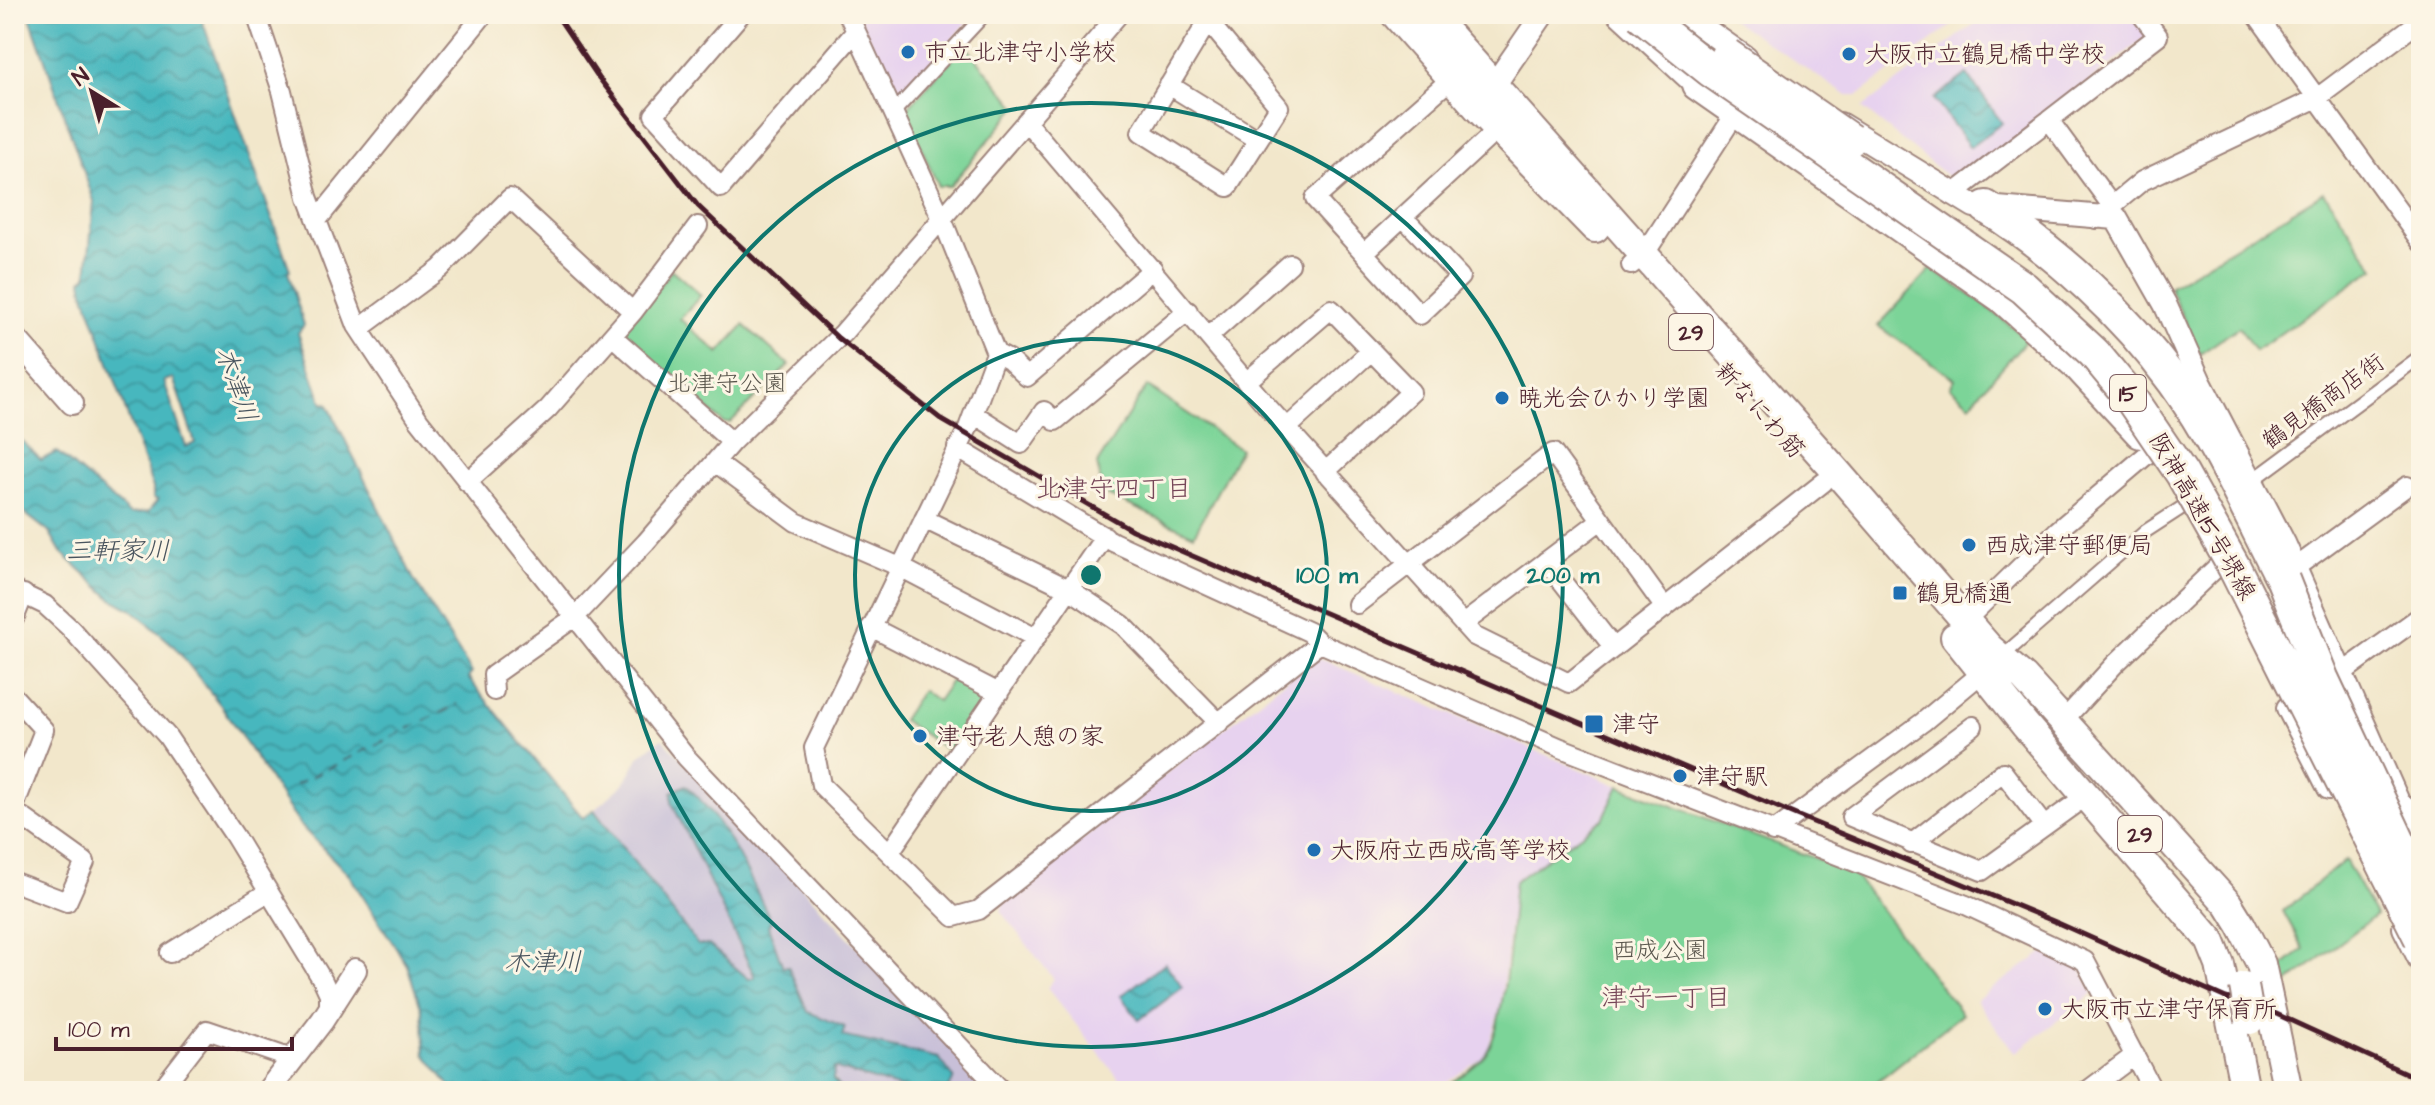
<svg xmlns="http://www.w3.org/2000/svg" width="2435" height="1105" font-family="'Architects Daughter','Klee One',sans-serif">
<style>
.built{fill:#e7d2ef}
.industrial{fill:#c8bfd8}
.green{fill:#7cd498;stroke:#637a62;stroke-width:2}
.water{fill:url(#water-waves);stroke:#486b74;stroke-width:2;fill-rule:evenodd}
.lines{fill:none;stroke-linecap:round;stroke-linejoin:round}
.ferry{stroke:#49545e;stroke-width:2;stroke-dasharray:10 8;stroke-linecap:butt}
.pedestrian-casing{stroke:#9e837b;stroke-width:16}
.minor-casing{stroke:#9e837b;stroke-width:22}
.tertiary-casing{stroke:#9e837b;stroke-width:26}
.primary-casing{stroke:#9e837b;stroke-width:32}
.motorway-casing{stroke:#9e837b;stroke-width:36}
.pedestrian{stroke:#fff;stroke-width:12}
.minor{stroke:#fff;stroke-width:18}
.tertiary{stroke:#fff;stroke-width:22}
.primary{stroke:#fff;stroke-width:28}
.motorway{stroke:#fff;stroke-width:32}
.rail{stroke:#4a1f2b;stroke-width:5}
.primary-bridge-casing{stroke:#9e837b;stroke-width:32;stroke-linecap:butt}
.motorway-bridge-casing{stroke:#9e837b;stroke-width:36;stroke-linecap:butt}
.primary-bridge{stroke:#fff;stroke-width:28}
.motorway-bridge{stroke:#fff;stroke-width:32}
.ring{fill:none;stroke:#0f766e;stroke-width:4}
.poi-dot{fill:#1f6fb2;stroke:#fcf5e5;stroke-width:3}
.labels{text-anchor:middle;stroke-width:6;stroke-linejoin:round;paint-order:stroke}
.shield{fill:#fcf5e5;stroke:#7f5f63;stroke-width:2}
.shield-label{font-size:22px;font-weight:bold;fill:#4a1f2b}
.poi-label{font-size:24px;fill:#4a1f2b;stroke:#fcf5e5;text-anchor:start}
.park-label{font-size:24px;fill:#59554c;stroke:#fcf5e5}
.street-label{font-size:24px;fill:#4a1f2b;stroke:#fcf5e5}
.water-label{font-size:26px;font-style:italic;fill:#49545e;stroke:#fcf5e5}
.neighbourhood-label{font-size:26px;fill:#774759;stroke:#fcf5e5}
.centre{fill:#0f766e;stroke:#fcf5e5;stroke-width:4}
.ring-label{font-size:24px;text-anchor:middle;font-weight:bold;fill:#0f766e;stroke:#fcf5e5;stroke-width:6;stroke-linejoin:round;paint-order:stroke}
</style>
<defs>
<pattern id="water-waves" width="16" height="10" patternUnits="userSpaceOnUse" patternTransform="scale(2)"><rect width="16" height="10" fill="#47b7be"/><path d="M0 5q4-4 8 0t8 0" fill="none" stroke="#3d949b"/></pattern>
</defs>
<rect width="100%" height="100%" fill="#fcf5e5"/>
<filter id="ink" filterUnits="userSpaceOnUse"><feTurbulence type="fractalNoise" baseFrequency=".0125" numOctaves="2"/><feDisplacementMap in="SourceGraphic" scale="16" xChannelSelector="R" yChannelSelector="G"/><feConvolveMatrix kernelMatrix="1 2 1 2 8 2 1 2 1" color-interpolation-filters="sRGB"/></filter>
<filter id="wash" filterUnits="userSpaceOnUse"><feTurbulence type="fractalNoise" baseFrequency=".006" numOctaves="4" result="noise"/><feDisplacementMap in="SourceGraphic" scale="32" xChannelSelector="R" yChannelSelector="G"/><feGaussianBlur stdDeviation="1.8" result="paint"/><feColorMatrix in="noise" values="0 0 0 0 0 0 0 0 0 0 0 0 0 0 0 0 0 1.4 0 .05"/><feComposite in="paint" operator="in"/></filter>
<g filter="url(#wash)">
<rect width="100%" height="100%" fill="#f2e7cb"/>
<path class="built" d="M858 14H975L908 89 893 90Z
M1724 14H1967L1859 95H1846Z
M1988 14H2135L2146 30 2145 38 1957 184 1862 108Z
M1316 657 1619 786 1603 819 1515 881 1500 1009 1488 1048 1482 1058 1435 1091H1129L1047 988 1054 979 1001 912 1004 900Z
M2044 952 2081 967 2093 993 2015 1053 1976 1000Z"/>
<path class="industrial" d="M662 738 992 1091H842L832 1075 845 1027 808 1012 788 966 749 979 709 945H698L594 810 623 785 640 756Z"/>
<path class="green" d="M965 45 1017 107 950 186H938L907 115 909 106Z
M2324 192 2375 268 2255 351 2239 327 2200 354 2169 287Z
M1931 269 1981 302 2027 339 1970 404 1950 387 1955 379 1878 326Z
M672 270 701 295 680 319 719 353 744 325 789 365 730 423H724L619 336Z
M1147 386 1240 449 1194 535 1103 493 1097 464Z
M956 674 993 694 949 751 902 720 922 690 937 701Z
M1619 786 1852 872 1962 1014 1865 1091H1441C1454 1080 1473 1070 1484 1056 1507 1026 1510 922 1515 881L1603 819Z
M2345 860 2376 915 2279 990 2274 973 2304 949 2283 911Z"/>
<path class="water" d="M29 14H200L290 270 288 272 304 325 298 333 323 404 327 403 413 578 472 673 468 678 583 818 594 810 698 945H709L749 979 755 977 672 803V792L686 785C725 821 748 874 771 921L768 926 783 967 788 966 808 1012 845 1027 842 1036 939 1058 954 1078 949 1088 911 1091 834 1068 833 1080 842 1091H454L425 1054 422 1011 407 965 349 875 300 825 222 707 173 645 134 611 112 599 61 552 50 533 14 505 18 485 14 482V433L41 460 57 452 130 514 148 512 158 500 153 498V488L84 292 82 280 87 276 94 201ZM173 378 195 443 186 447 164 381Z
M1967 74 2002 123 1970 147 1934 99Z
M1165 963 1183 987 1139 1020 1121 996Z"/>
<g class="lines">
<path class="ferry" d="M295 785 458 704"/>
</g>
</g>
<g filter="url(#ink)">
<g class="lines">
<g class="pedestrian-casing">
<path id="pedestrian" d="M893 113 985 14
M2252 481 2421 356
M2000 658 2146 531 2186 505"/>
</g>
<g class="minor-casing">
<path id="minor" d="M256 14 282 91 308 197 357 326 419 420 686 757 1002 1091
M741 14 654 115 721 188 856 31
M848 14 943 221 996 353 968 428 814 748 821 785 954 917 979 910 1320 643
M1202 14 1208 21 1279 107 1228 187 1141 132 1208 21
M2256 14 2421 242
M1169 85 1258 140
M2049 120 2112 206
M1026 121 1266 405 1474 636 1569 683 1824 482
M1952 195 2158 36 2141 14
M1403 217 1460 277 1420 315 1315 199 1452 78
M318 219 484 14
M2096 219 2142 181 2317 98 2421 20
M1364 253 1498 129
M1631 265 1644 255 1730 122
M359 329 440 269 510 198 633 312
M612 336 732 442
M1209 336 1290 264
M996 353 1009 360 1027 377 1153 269
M1246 382 1331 309 1411 392 1325 472
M974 414 1021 444 1044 411 1055 421 1188 311
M1287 428 1371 351
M957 448 1113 542 1309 632 1320 643 1561 748 1966 905 2085 961 2153 1091
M715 462 796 522 900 567 1036 638
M467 482 548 409 633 312 698 226
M924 519 1069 589 1123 625 1219 723
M1546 561 1614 648
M2295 568 2407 486
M14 590 45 605 70 628 167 736 234 835 323 981 329 994V1010
M1357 604 1553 453 1665 608
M14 619 24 594
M1965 621 2058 530 2150 452
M1463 624 1601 520
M871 627 999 693
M2342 673 2421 616
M494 691 493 675 575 617 646 542 732 442 843 333 1119 14
M14 697 44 730 14 807
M2062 722 2115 664 2218 566
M1973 726 1851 817 1982 871 2086 796
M14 811 85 862 67 902 14 882
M1773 832 1923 722 1989 667
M1911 844 2003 772 2044 826
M890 852 1105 536
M170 953 268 892
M160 1091 207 1030 292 1059
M2087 1091 2135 1055"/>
</g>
<g class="tertiary-casing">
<path id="tertiary" d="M1619 14 1706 94
M1684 14 1746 58
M1486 97 1543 14
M1840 124 1974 206 2116 218 2165 304 2200 382 2284 543 2399 804 2401 834
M14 337 72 403
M2288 708 2329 788
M2399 804 2411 811 2421 827
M2404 928 2421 962
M268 1091 322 1021 355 970"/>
</g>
<g class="primary-casing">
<path id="primary" d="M1395 14 1478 108 1595 228
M1430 14 1836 471 1989 648 2024 678 2228 904 2241 925 2261 964 2288 1091
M1955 637 2025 725 2210 940 2220 965 2245 1091"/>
</g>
<g class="motorway-casing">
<path id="motorway" d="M1698 84 2003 297 2078 364 2141 432
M1986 207C2056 251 2125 315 2174 382 2218 443 2249 514 2283 580"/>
</g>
<use href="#pedestrian" class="pedestrian"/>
<use href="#minor" class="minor"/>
<use href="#tertiary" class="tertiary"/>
<use href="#primary" class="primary"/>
<use href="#motorway" class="motorway"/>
<path class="rail" d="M556 14 599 78 698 206 838 338 942 420 1132 530 1796 815 2058 923 2226 998 2272 1012 2421 1080"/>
<g class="primary-bridge-casing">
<path id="primary-bridge" d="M2244 986 2250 1020"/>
</g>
<g class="motorway-bridge-casing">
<path id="motorway-bridge" d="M1640 14 1710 70 2024 288 2094 353 2127 393 2182 474 2234 567 2421 939
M1727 55 1850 140
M2283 580 2322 678 2421 889"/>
</g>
<use href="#primary-bridge" class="primary-bridge"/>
<use href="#motorway-bridge" class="motorway-bridge"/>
</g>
</g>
<g class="ring">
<circle cx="1091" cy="575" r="236"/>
<circle cx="1091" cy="575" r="472"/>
</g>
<g class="poi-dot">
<circle cx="908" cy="52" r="8"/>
<circle cx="1849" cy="54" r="8"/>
<circle cx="1502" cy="398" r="8"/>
<circle cx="1969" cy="545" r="8"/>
<rect x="1892" y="585" width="16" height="16" rx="4"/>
<rect x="1584" y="714" width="20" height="20" rx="4"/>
<circle cx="920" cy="736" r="8"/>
<circle cx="1680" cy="776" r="8"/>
<circle cx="1314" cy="850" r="8"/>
<circle cx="2045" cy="1009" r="8"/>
</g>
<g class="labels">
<g class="shield">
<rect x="1669" y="314" width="44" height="36" rx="6"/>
<rect x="2110" y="375" width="36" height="36" rx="6"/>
<rect x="2118" y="816" width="44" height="36" rx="6"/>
</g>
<g class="shield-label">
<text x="1691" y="340">29</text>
<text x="2128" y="401">15</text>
<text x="2140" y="842">29</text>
</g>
<g class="poi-label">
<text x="924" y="60">市立北津守小学校</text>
<text x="1865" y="62">大阪市立鶴見橋中学校</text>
<text x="1518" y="406">暁光会ひかり学園</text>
<text x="1985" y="553">西成津守郵便局</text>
<text x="1916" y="601">鶴見橋通</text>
<text x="1612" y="732">津守</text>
<text x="936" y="744">津守老人憩の家</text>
<text x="1696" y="784">津守駅</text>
<text x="1330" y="858">大阪府立西成高等学校</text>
<text x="2061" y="1017">大阪市立津守保育所</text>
</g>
<g class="park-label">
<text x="727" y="391">北津守公園</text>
<text x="1660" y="958">西成公園</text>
</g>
<g class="street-label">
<text transform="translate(2323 401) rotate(-36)" y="8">鶴見橋商店街</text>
<text transform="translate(1760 410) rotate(48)" y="8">新なにわ筋</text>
<text transform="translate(2203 516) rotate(60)" y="8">阪神高速15号堺線</text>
</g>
<g class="water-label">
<text transform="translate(237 384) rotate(71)" y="9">木津川</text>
<text x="118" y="559">三軒家川</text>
<text x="543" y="970">木津川</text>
</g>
<g class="neighbourhood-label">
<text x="1114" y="497">北津守四丁目</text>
<text x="1666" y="1006">津守一丁目</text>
</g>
</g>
<circle cx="1091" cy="575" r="12" class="centre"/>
<g class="ring-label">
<text x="1327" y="583">100 m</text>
<text x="1563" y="583">200 m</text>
</g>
<rect width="2435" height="1105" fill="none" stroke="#fcf5e5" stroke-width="48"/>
<g transform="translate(92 92) rotate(323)" stroke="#fcf5e5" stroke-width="6" paint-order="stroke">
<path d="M0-6L14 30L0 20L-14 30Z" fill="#4a1f2b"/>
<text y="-12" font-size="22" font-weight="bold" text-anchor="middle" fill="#4a1f2b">N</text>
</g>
<path d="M56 1037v12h236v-12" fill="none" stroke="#4a1f2b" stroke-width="4"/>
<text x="68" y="1037" font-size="24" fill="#4a1f2b" stroke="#fcf5e5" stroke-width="6" paint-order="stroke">100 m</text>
</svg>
